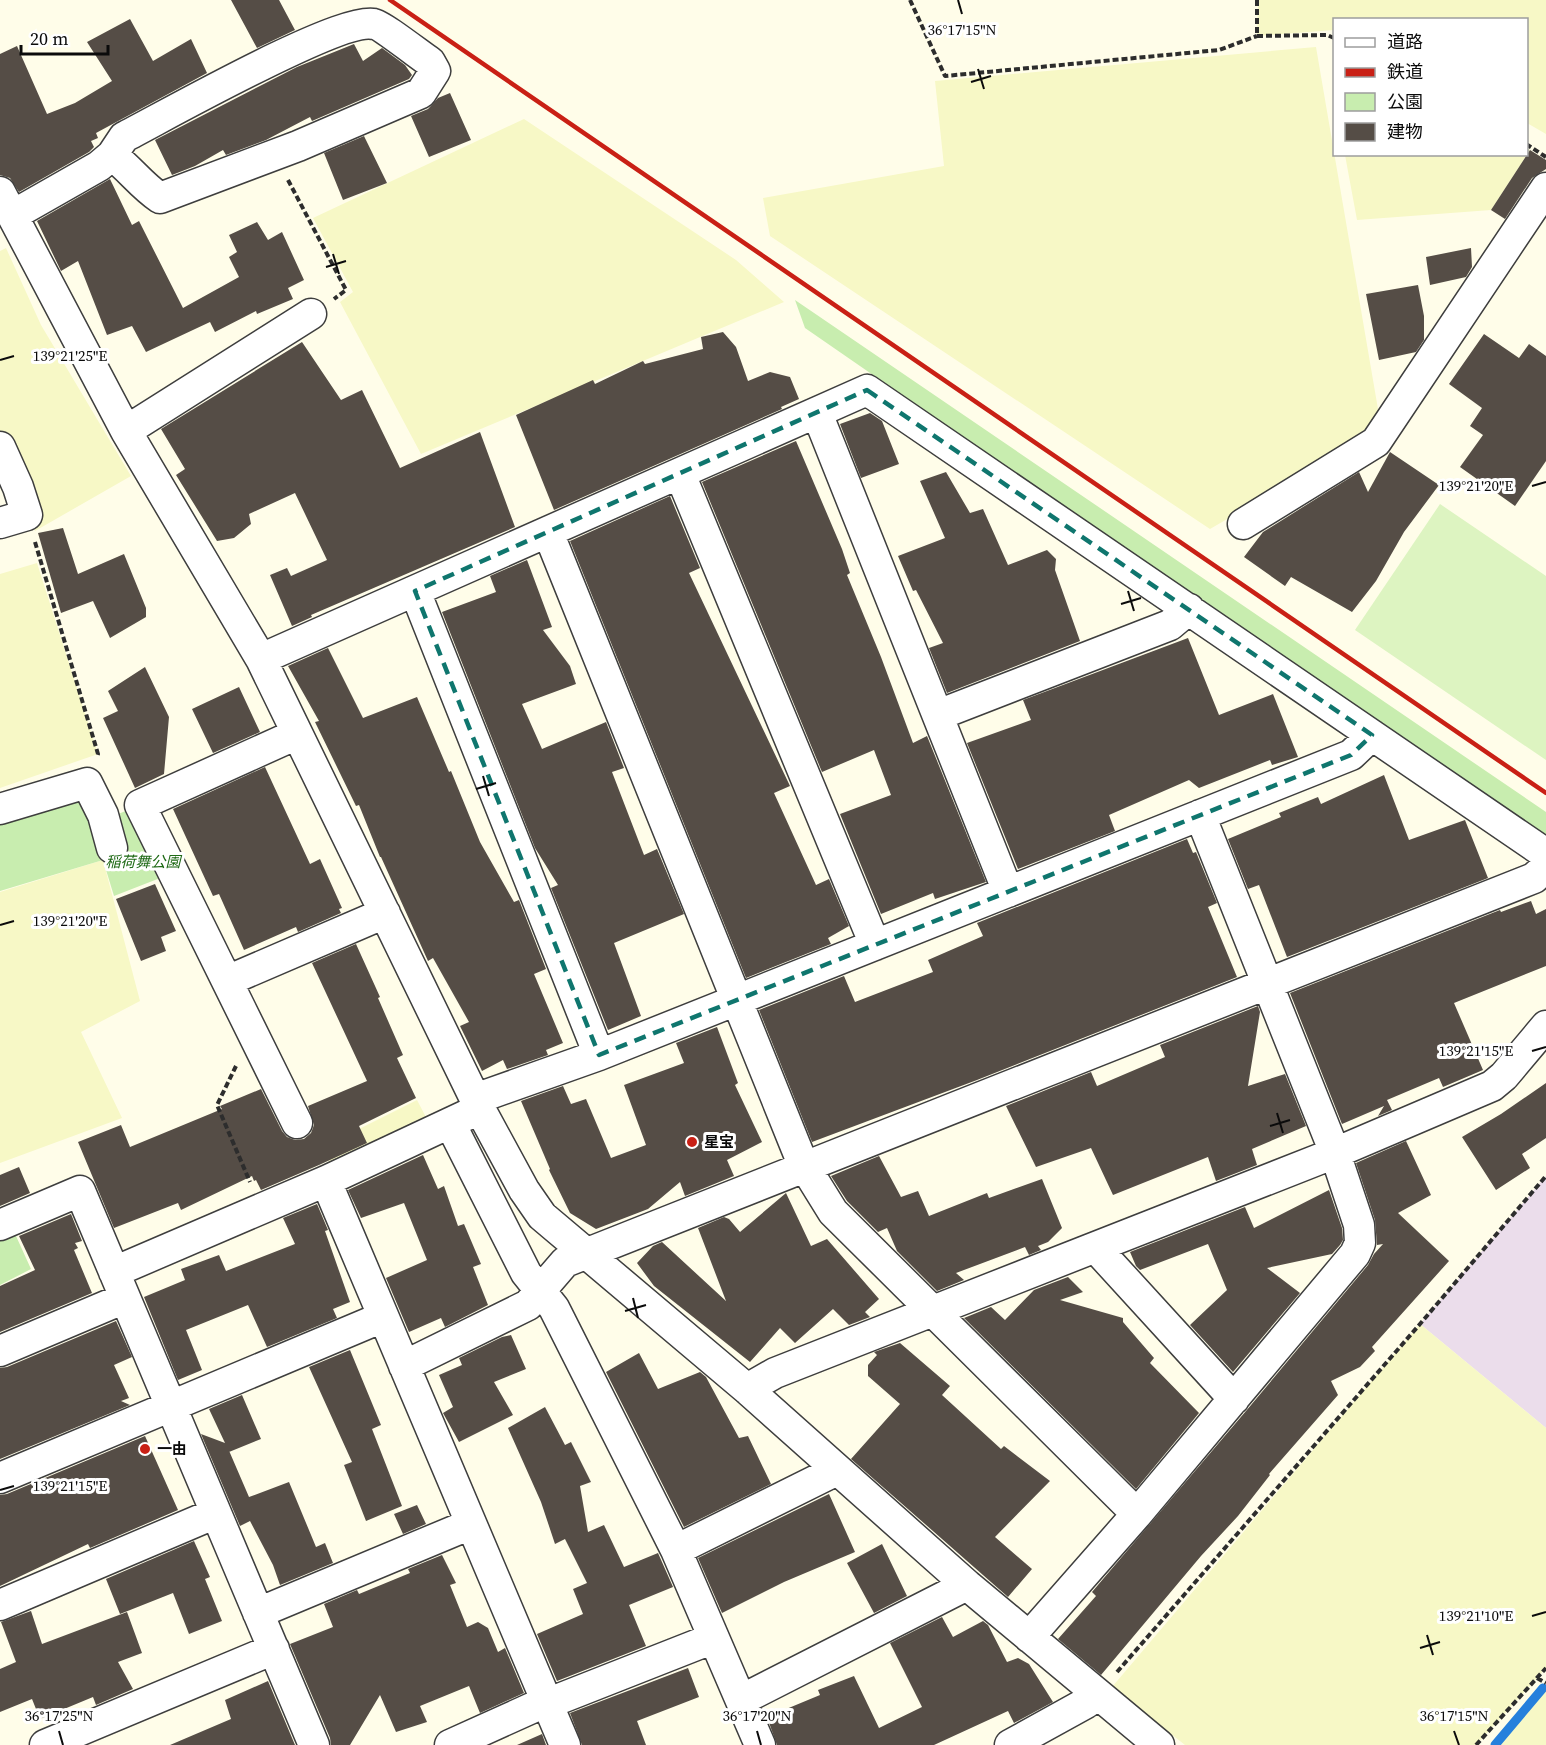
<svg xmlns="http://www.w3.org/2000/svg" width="1546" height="1745" font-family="'Source Serif 4','Noto Sans JP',serif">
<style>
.industrial{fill:#ebddeb}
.farmland{fill:#f7f8c6}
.green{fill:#c8edaf}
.pitch{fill:#ddf4c1}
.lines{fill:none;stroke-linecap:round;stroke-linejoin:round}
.stream{stroke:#2680dc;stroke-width:9}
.building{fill:#554d46}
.minor-casing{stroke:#3e3e3e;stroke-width:33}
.path{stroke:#2d2d2d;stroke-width:4;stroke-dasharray:6 3;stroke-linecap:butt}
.minor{stroke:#fff;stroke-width:30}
.rail{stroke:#c92015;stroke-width:4.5}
.marked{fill:none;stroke:#0f766e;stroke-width:4.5;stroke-dasharray:12 8;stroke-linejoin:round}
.ticks{fill:none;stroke:#0b0b0b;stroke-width:2}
.poi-dot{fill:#c92015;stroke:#fff;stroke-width:2}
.labels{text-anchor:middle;stroke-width:6;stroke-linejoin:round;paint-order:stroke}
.park-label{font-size:15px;font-style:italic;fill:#1e6915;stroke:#fff}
.poi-label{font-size:15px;font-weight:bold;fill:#0b0b0b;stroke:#fff;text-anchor:start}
.ticks-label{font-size:15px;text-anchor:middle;fill:#0b0b0b;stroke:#fff;stroke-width:6;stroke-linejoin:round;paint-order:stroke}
</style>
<rect width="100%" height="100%" fill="#fffde9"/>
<path class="industrial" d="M1546 1176V1428L1420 1324Z"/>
<path class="farmland" d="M1258 0H1546V134L1527 123 1526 20H1334V30L1257 36Z
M1316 47 1379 415 1374 434 1210 529 770 236 763 198 944 166 935 81Z
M524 119 736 260 784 302 421 454 340 302 353 292 313 218Z
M1527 147 1530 150 1491 210 1357 220 1345 155 1526 154Z
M6 248 41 325 131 476 35 531 23 489 0 440V251Z
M37 563 98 754 0 788V574Z
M103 860 140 1001 81 1032 122 1118 0 1163V892Z
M417 1100 428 1121 330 1165 323 1147Z
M1420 1324 1546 1428V1668L1476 1745H1185L1112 1687Z
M1543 1688H1546V1745H1495Z"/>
<path class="green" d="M795 300 1546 812V840L805 328Z
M68 796 86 804 104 860 127 850 111 817 140 805 173 873 114 896 103 860 0 891V820Z
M11 1225 31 1269 0 1285V1229Z"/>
<path class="pitch" d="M1440 504 1546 576V760L1355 630Z"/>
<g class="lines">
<path class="stream" d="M1495 1745 1543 1688"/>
</g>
<path class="building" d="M231 0H279L295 30 257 48Z
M130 19 153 61 191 39 207 73 96 133 98 138 91 141 94 147 89 152 19 192 10 178 0 175V54L17 46 47 114 75 103 112 81 87 42Z
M354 44 363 61 382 48 405 65 412 75 409 79 312 121 310 117 266 140 226 155 223 150 195 166 172 175 155 140 297 67Z
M450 93 471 140 429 157 411 116 428 109 438 98Z
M364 136 387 183 343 200 324 153Z
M1530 150 1546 160V169L1532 178 1505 219 1491 210Z
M110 179 132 225 139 221 183 308 239 277 229 257 237 252 229 235 257 222 268 240 282 232 304 280 288 288 293 299 257 314 256 311 215 332 210 322 146 352 132 326 107 335 78 261 61 271 37 221Z
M1471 248 1472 267 1466 277 1430 285 1426 257Z
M1418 285 1424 316V340L1416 352 1379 360 1366 294Z
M723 332 736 347 748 381 770 372 790 377 799 399 781 407 782 409 554 510 516 415 593 380 595 384 643 361 645 364 703 349 701 337Z
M1484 334 1519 358 1529 344 1546 356V461L1515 506 1460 467 1483 435 1470 426 1482 408 1449 384Z
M302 342 341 400 362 390 400 468 480 432 515 527 311 615 312 617 292 626 270 575 287 568 291 576 327 560 295 493 249 514 251 524 234 538 217 541 176 475 185 469 161 429Z
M870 413 882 421 899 464 861 478 840 424Z
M796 441 842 549 850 573 847 575 881 657 913 743 927 736 986 882 935 899 933 893 881 914 840 814 891 795 874 750 822 772 702 482Z
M1390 452 1439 485 1404 532 1376 581 1352 612 1291 577 1285 586 1244 557 1263 532 1359 472 1368 492Z
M946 472 970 513 983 509 1008 565 1047 550 1056 559 1055 570 1080 641 947 693 929 648 943 643 916 590 913 591 898 556 945 538 920 481Z
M670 496 700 568 689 573 790 786 774 793 816 885 829 879 849 926 828 938 831 944 746 978 570 541Z
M63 528 78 574 124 554 146 608V617L110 638 93 601 61 613 38 533Z
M527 560 552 627 543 630 570 666 576 684 522 704 542 749 606 722 624 768 612 772 644 855 657 849 684 914 614 943 641 1016 608 1030 551 888 558 885 535 848 442 612 496 592 490 576Z
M1188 638 1219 715 1273 694 1298 757 1272 765 1270 760 1199 788 1189 780 1109 815 1115 831 1018 869 967 743 1031 720 1023 700Z
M328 648 363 718 417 697 449 772 451 771 480 842 514 902 519 900 546 969 534 974 563 1043 546 1050 548 1055 507 1069 503 1060 482 1071 460 1026 469 1022 433 958 428 961 381 857H380L359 805 356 806 315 722 319 721 288 666Z
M145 667 169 717 164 774 135 788 103 718 118 711 108 691Z
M239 687 260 732 213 753 192 709Z
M265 767 310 864 320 859 342 908 339 909 341 913 298 932 296 927 244 950 219 894 213 896 173 809Z
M1384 775 1409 840 1465 820 1488 878 1287 957 1259 885 1248 889 1228 839 1281 817 1279 813 1318 797 1321 804Z
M1187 839 1193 853 1196 852 1217 903 1208 907 1237 977 977 1080 812 1142 759 1010 844 976 855 1002 933 972 928 960 983 936 977 923Z
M155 884 176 931 161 937 166 951 141 961 116 899Z
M1531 901 1536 914 1546 909V966L1454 1003 1483 1070 1443 1087 1439 1078 1387 1100 1392 1110 1378 1116 1384 1106 1342 1124 1290 993 1500 910 1501 912Z
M356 944 380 997 378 998 403 1055 397 1058 416 1098 359 1126 367 1143 319 1165 261 1190 256 1180 254 1181 252 1176 181 1210 178 1203 114 1228 78 1142 121 1125 130 1147 222 1109 220 1106 261 1089 282 1131 287 1137 295 1140 304 1139 311 1133 314 1125 308 1106 367 1081 312 963Z
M1258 1006 1260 1012 1248 1086 1285 1074 1306 1126 1252 1149 1257 1165 1216 1181 1208 1157 1113 1195 1091 1148 1036 1167 1006 1106 1091 1072 1097 1086 1165 1057 1160 1045Z
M717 1027 738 1083 735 1085 762 1142 727 1160 734 1176 685 1196 680 1182 648 1209 596 1229 570 1213 549 1170 550 1169 521 1101 563 1086 571 1104 586 1099 611 1158 646 1145 624 1085 684 1063 676 1043Z
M1546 1083V1138L1522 1154 1530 1168 1496 1190 1462 1137 1501 1114Z
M1406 1141 1431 1195 1398 1213 1449 1261 1372 1347 1375 1351 1360 1367 1331 1381 1338 1395 1269 1474 1270 1475 1238 1516 1201 1556 1101 1675 1058 1639 1096 1596 1092 1592 1246 1411 1368 1265 1374 1254 1383 1244 1377 1245 1375 1220 1356 1163Z
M423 1155 438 1189 444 1186 458 1226 464 1224 481 1264 473 1267 488 1305 445 1327 441 1318 409 1332 386 1278 427 1260 404 1203 361 1218 348 1190Z
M879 1156 901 1197 918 1191 929 1216 987 1193 989 1198 1042 1179 1062 1228 1048 1242 1038 1246 1041 1250 1029 1255 1025 1247 956 1273 964 1280 937 1291 897 1251 887 1228 878 1232 847 1201 831 1176Z
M19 1167 30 1193 0 1206V1175Z
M1329 1190 1342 1228 1343 1240 1340 1245 1332 1254 1267 1268 1300 1293 1233 1372 1190 1325 1227 1290 1208 1244 1140 1270 1136 1266 1130 1252 1245 1207 1254 1228Z
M786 1193 811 1246 827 1239 879 1299 865 1312 870 1317 849 1325 833 1309 795 1343 780 1328 750 1362 654 1286 637 1263 653 1246 662 1242 726 1301 698 1228 724 1217 729 1219 740 1232Z
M317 1204 328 1230 325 1231 350 1302 333 1309 337 1318 267 1347 248 1305 186 1330 202 1370 178 1380 144 1297 185 1280 181 1269 219 1255 226 1271 295 1244 283 1218Z
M71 1214 82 1241 75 1243 78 1248 74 1250 92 1293 0 1332V1286L35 1270 19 1236Z
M1068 1277 1083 1292 1060 1300 1123 1318V1322L1154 1358 1150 1363 1199 1413 1136 1489 964 1318 991 1307 1005 1320 1034 1290Z
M116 1321 132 1357 114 1365 129 1398 121 1401 130 1405 0 1459V1368L7 1367Z
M511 1335 526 1369 494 1382 513 1415 459 1442 443 1413 453 1407 439 1375 462 1365 459 1358 502 1337Z
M900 1343 950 1386 942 1395 1001 1449 1004 1446 1050 1481 995 1537 1032 1569 1008 1597 851 1459 900 1404 868 1376V1365L877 1355 874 1352Z
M350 1350 381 1425 372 1429 402 1506 366 1521 344 1465 352 1462 309 1367Z
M639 1353 658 1389 700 1372 706 1377 739 1438 748 1436 771 1484 684 1527 606 1372Z
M242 1395 261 1439 229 1452 227 1446 249 1497 289 1482 316 1547 325 1543 333 1563 280 1585 273 1565 250 1521 240 1526 201 1434 225 1443 209 1409Z
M545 1407 565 1445 571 1442 591 1482 580 1486 588 1532 604 1525 624 1567 658 1553 673 1587 629 1605 646 1646 557 1681 537 1634 583 1614 573 1589 587 1583 565 1539 555 1544 541 1502 508 1428Z
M145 1436 178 1510 90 1548 88 1544 0 1586V1495L7 1494Z
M829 1494 855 1552 784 1582 722 1613 698 1558Z
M417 1505 426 1524 403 1534 394 1514Z
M194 1541 210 1577 205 1579 222 1621 189 1634 173 1593 120 1614 106 1579Z
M882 1544 907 1596 874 1613 847 1563Z
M442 1555 456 1583 450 1585 467 1627 478 1622 488 1628 498 1652 505 1648 524 1693 480 1713 469 1686 420 1706 427 1722 396 1732 380 1695 350 1745H331L330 1738 290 1644 333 1627 324 1604 357 1590 359 1594 410 1573 408 1569Z
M31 1611 42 1644 127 1612 142 1653 118 1662 133 1689 96 1705 93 1697 40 1719 32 1699 0 1712V1669L16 1662 1 1622Z
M942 1617 953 1637 983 1621 988 1625 1007 1662 1018 1658 1029 1664 1053 1702 1014 1723 1008 1711 934 1745H777L767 1717 820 1695 818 1690 854 1676 879 1728 922 1707 890 1643Z
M688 1668 699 1697 637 1721 646 1745H582L570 1713Z
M268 1681 295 1745H170L231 1719 225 1700Z
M542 1734 546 1745H517Z"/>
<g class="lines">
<g class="minor-casing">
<path id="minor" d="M0 192 126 431 261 659 480 1109 524 1190 542 1216 747 1389 967 1585 1159 1745
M13 215 99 166 112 155 124 137C165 116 339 17 374 24 381 25 421 56 430 62L435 71 421 93 298 146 160 198C142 186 130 169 112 155
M817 413 1008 892
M126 431 311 314
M0 447 18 487 27 515 0 523
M680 474 875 945
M1243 524 1376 442 1546 188
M548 532 802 1162 833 1212 1137 1514
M415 591 599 1055
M261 659 867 390 1546 854
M938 715 1170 625 1189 609
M297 734 140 805 297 1123
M0 809 87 783 103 815 112 848
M227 981 385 913
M475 1099 599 1055 1351 755 1372 735
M450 1123 526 1273 554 1308 676 1550 760 1745
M326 1181 565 1745
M0 1225 80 1191 314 1745
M1096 1248 1234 1399
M114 1272 326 1181 469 1114
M0 1351 125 1298
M404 1366 528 1305 565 1262 1534 878 1546 867
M747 1389 775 1373 1335 1153 1492 1086 1504 1076 1546 1026
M0 1478 383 1317
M676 1550 837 1470
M0 1605 216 1513
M258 1613 471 1524
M1029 1637 1137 1514 1355 1254 1360 1243 1359 1225 1335 1153 1200 815
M741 1700 967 1585
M45 1745 274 1649
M450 1745 534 1707 559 1699 714 1638
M1010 1745 1086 1703 1097 1695"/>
</g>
<path class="path" d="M910 0 945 76 1219 50 1257 36
M1257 0V36L1327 35 1334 38
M1526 144 1546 157
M288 180 346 290 334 299
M35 542 98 754 97 757
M236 1066 217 1105 250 1182
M1117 1672 1420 1324 1546 1176
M1537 1678 1546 1683
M1476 1745 1546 1668"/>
<use href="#minor" class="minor"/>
<path class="rail" d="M390 0 1546 793"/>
</g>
<path class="marked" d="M867 390 1372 735 1351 755 599 1055 415 591Z"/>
<path class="ticks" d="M958 0 962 14M978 69 984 89M971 82 991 76M333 254 339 274M326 267 346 261M0 360 14 356M1532 486 1546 482M1128 591 1134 611M1121 604 1141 598M483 776 489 796M476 789 496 783M0 925 14 921M1532 1051 1546 1047M1277 1113 1283 1133M1270 1126 1290 1120M633 1298 638 1318M625 1311 646 1305M0 1490 14 1486M1532 1616 1546 1612M1427 1635 1433 1655M1420 1648 1440 1642M59 1731 63 1745M757 1731 761 1745M1454 1731 1459 1745"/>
<g class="poi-dot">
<circle cx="692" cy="1142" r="6"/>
<circle cx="145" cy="1449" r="6"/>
</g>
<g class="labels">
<g class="park-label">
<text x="143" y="867">稲荷舞公園</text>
</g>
<g class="poi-label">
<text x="704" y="1147">星宝</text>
<text x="157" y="1454">一由</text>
</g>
</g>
<g class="ticks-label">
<text x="962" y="35">36°17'15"N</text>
<text x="70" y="361">139°21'25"E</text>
<text x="1476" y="491">139°21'20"E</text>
<text x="70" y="926">139°21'20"E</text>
<text x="1476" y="1056">139°21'15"E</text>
<text x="70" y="1491">139°21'15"E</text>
<text x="1476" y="1621">139°21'10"E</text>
<text x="59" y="1721">36°17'25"N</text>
<text x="757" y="1721">36°17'20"N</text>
<text x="1454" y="1721">36°17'15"N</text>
</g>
<rect x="1333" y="18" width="195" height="138" fill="#ffffff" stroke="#9d9d9d" stroke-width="1.5"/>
<rect x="1345" y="38" width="30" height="9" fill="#ffffff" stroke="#9d9d9d" stroke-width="1.5"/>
<text x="1387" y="48" font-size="18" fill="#0b0b0b">道路</text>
<rect x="1345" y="68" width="30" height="9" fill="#c92015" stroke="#9d9d9d" stroke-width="1.5"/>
<text x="1387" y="78" font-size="18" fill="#0b0b0b">鉄道</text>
<rect x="1345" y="93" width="30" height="18" fill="#c8edaf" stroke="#9d9d9d" stroke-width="1.5"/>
<text x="1387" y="108" font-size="18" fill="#0b0b0b">公園</text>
<rect x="1345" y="123" width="30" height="18" fill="#554d46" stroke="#9d9d9d" stroke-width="1.5"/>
<text x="1387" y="138" font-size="18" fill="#0b0b0b">建物</text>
<path d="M21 45v9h87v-9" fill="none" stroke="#0b0b0b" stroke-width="3"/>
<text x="30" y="45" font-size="18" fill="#0b0b0b" stroke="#ffffff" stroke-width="4.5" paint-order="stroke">20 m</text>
</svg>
